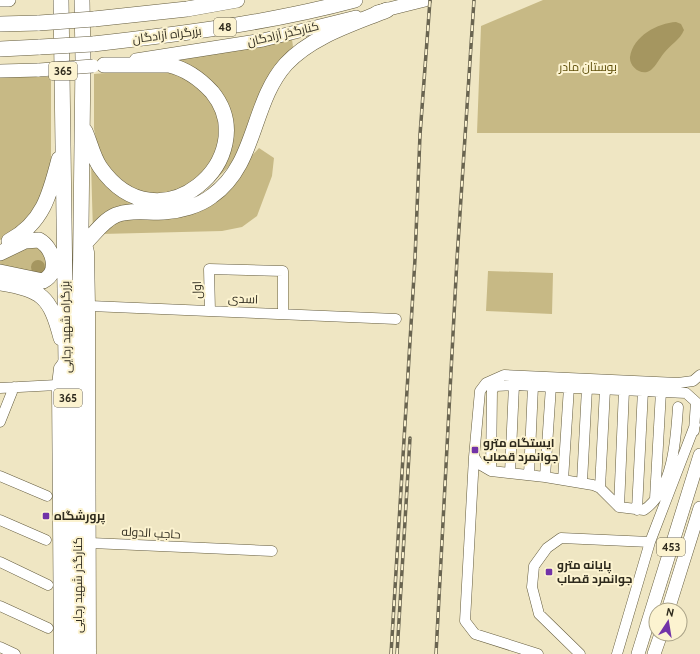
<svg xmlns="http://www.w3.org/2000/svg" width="700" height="654" font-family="Cabin,Cairo,sans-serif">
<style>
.green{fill:#c7b985}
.water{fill:#a59660}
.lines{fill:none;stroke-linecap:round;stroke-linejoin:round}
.minor-casing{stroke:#645c3e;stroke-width:11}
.major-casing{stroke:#645c3e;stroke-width:14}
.highway-casing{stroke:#645c3e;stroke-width:16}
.minor{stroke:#fff;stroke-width:10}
.major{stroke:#fff;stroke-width:13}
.highway{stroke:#fff;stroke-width:15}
.rail-casing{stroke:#696450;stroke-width:3.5}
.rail{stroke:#fcf3d0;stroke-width:2;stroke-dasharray:6;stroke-linecap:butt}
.major-bridge-casing{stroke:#645c3e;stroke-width:14;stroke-linecap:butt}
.highway-bridge-casing{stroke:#645c3e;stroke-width:16;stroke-linecap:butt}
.major-bridge{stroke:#fff;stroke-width:13}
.highway-bridge{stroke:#fff;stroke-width:15}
.poi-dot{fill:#7233a8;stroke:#fcf3d0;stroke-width:1.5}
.labels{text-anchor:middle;stroke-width:4;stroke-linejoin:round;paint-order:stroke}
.shield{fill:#fcf3d0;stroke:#6c6653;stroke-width:1}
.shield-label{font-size:11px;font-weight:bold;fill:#2e2a1d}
.street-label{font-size:12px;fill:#2e2a1d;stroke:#fcf3d0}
.park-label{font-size:12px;fill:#5f4f0a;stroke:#fcf3d0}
.poi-label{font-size:12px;font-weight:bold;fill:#2e2a1d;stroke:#fcf3d0;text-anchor:start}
</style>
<rect width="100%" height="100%" fill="#efe6c3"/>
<path class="green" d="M543 0H700V133H477L481 26Z
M292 39 293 47C281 59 270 71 263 86 247 121 247 157 213 181L216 174 223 105 166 61Z
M127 71 178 73 210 98 218 117V148L211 165 184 190 157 196 134 190 105 165 98 148 94 129V74Z
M0 77H51V175L39 208 8 237 0 240Z
M259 148 274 158 272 176 257 216 242 227 222 231 101 234 120 218 181 214 246 162Z
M91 163 152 206 93 233Z
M34 245 47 255 46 274 0 269V256Z
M488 271 553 273 552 314 486 311Z"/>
<path class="water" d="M676 22 681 24 684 30C680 40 670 45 664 53 659 59 656 66 651 70 642 77 629 67 630 57 633 36 658 23 676 22Z
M31 267a7 7 0 1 1 14 0a7 7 0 1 1-14 0Z"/>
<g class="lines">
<g class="minor-casing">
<path id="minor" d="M85 236 89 252 90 306 91 654
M90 306 396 319
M210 311 209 269 283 271V314
M0 388 57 385
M0 422 14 387
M474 457 479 464 491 471 545 477 593 485 600 488 619 507 644 510C673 490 676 439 678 407
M491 471 492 390 496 386 514 385 686 393 696 402 694 431
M510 473 514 385
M529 475 533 386
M0 476 47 496
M545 477 551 386
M563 480 569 387
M582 482 587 388
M600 488 605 389
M655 499 661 391
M619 507 624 390
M637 510 643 390
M0 520 46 540
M91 543 272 551
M0 562 48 585
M0 606 48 628
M0 647 15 654
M59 654 57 385 59 368 67 357
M538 654 475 634 465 621 474 457 480 391 486 383 504 375 678 383 693 381 700 375
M580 654 539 614 532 587 534 566 547 548 561 538 650 542
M617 654 650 542 695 425"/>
</g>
<g class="major-casing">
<path id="major" d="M0 0H9
M377 12 425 0
M136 60 263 40 356 17
M0 71 39 70
M668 610 700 508
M638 654 700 455
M654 654 661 634"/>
</g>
<g class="highway-casing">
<path id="highway" d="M61 0 70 654
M94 19 187 9 237 0
M0 24 39 23
M93 44C181 34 269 23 355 0
M0 49 40 47
M85 131C90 142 93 157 100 167 159 252 265 157 212 92 200 79 186 69 169 65H104
M9 241C43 223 50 194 59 159
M87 241C95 233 104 220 116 215 131 209 148 213 164 212 180 211 199 206 212 196 257 164 251 103 286 64 312 36 353 24 387 10
M0 253 25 241 39 240C53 248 61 272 43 281L0 272
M0 283C42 290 50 296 61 338
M80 654 79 392 83 60 82 0"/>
</g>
<use href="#minor" class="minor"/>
<use href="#major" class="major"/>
<use href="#highway" class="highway"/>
<g class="rail-casing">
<path id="rail" d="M391 654 415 259 420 135 430 0
M397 654 410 438
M436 654 457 259 474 0"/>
</g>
<use href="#rail" class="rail"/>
<g class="major-bridge-casing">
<path id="major-bridge" d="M39 70 93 66"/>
</g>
<g class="highway-bridge-casing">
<path id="highway-bridge" d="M39 23 94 19
M40 47 93 44"/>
</g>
<use href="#major-bridge" class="major-bridge"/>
<use href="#highway-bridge" class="highway-bridge"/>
</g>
<g class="poi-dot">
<rect x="471" y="446" width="8" height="8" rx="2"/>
<rect x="42" y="512" width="8" height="8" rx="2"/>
<rect x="545" y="568" width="8" height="8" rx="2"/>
</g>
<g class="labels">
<g class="shield">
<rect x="214" y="18" width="22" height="18" rx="3"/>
<rect x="49" y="62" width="28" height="18" rx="3"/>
<rect x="54" y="389" width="28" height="18" rx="3"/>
<rect x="657" y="538" width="28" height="18" rx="3"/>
</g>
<g class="shield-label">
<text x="225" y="31">48</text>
<text x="63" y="75">365</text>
<text x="68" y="402">365</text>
<text x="671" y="551">453</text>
</g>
<g class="street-label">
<text transform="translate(283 34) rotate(-13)" y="4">کنارگذر آزادگان</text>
<text transform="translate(167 35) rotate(-7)" y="4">بزرگراه آزادگان</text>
<text transform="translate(197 290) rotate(-91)" y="4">اول</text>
<text transform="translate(243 299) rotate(2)" y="4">اسدی</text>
<text transform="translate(66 327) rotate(-91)" y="4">بزرگراه شهید رجایی</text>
<text transform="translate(151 533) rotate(3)" y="4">حاجب الدوله</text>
<text transform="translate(78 585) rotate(-90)" y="4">کنارگذر شهید رجایی</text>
</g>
<g class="park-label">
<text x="588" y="71">بوستان مادر</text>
</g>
<g class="poi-label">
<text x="483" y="447">ایستگاه مترو<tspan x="483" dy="14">جوانمرد قصاب</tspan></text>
<text x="54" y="520">پرورشگاه</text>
<text x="557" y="569">پایانه مترو<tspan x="557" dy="14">جوانمرد قصاب</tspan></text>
</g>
</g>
<g transform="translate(668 622) rotate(12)"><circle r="19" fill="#fcf3d0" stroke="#aaa388"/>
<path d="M0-3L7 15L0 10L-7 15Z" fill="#7233a8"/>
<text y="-6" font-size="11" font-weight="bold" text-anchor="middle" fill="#2e2a1d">N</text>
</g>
</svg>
